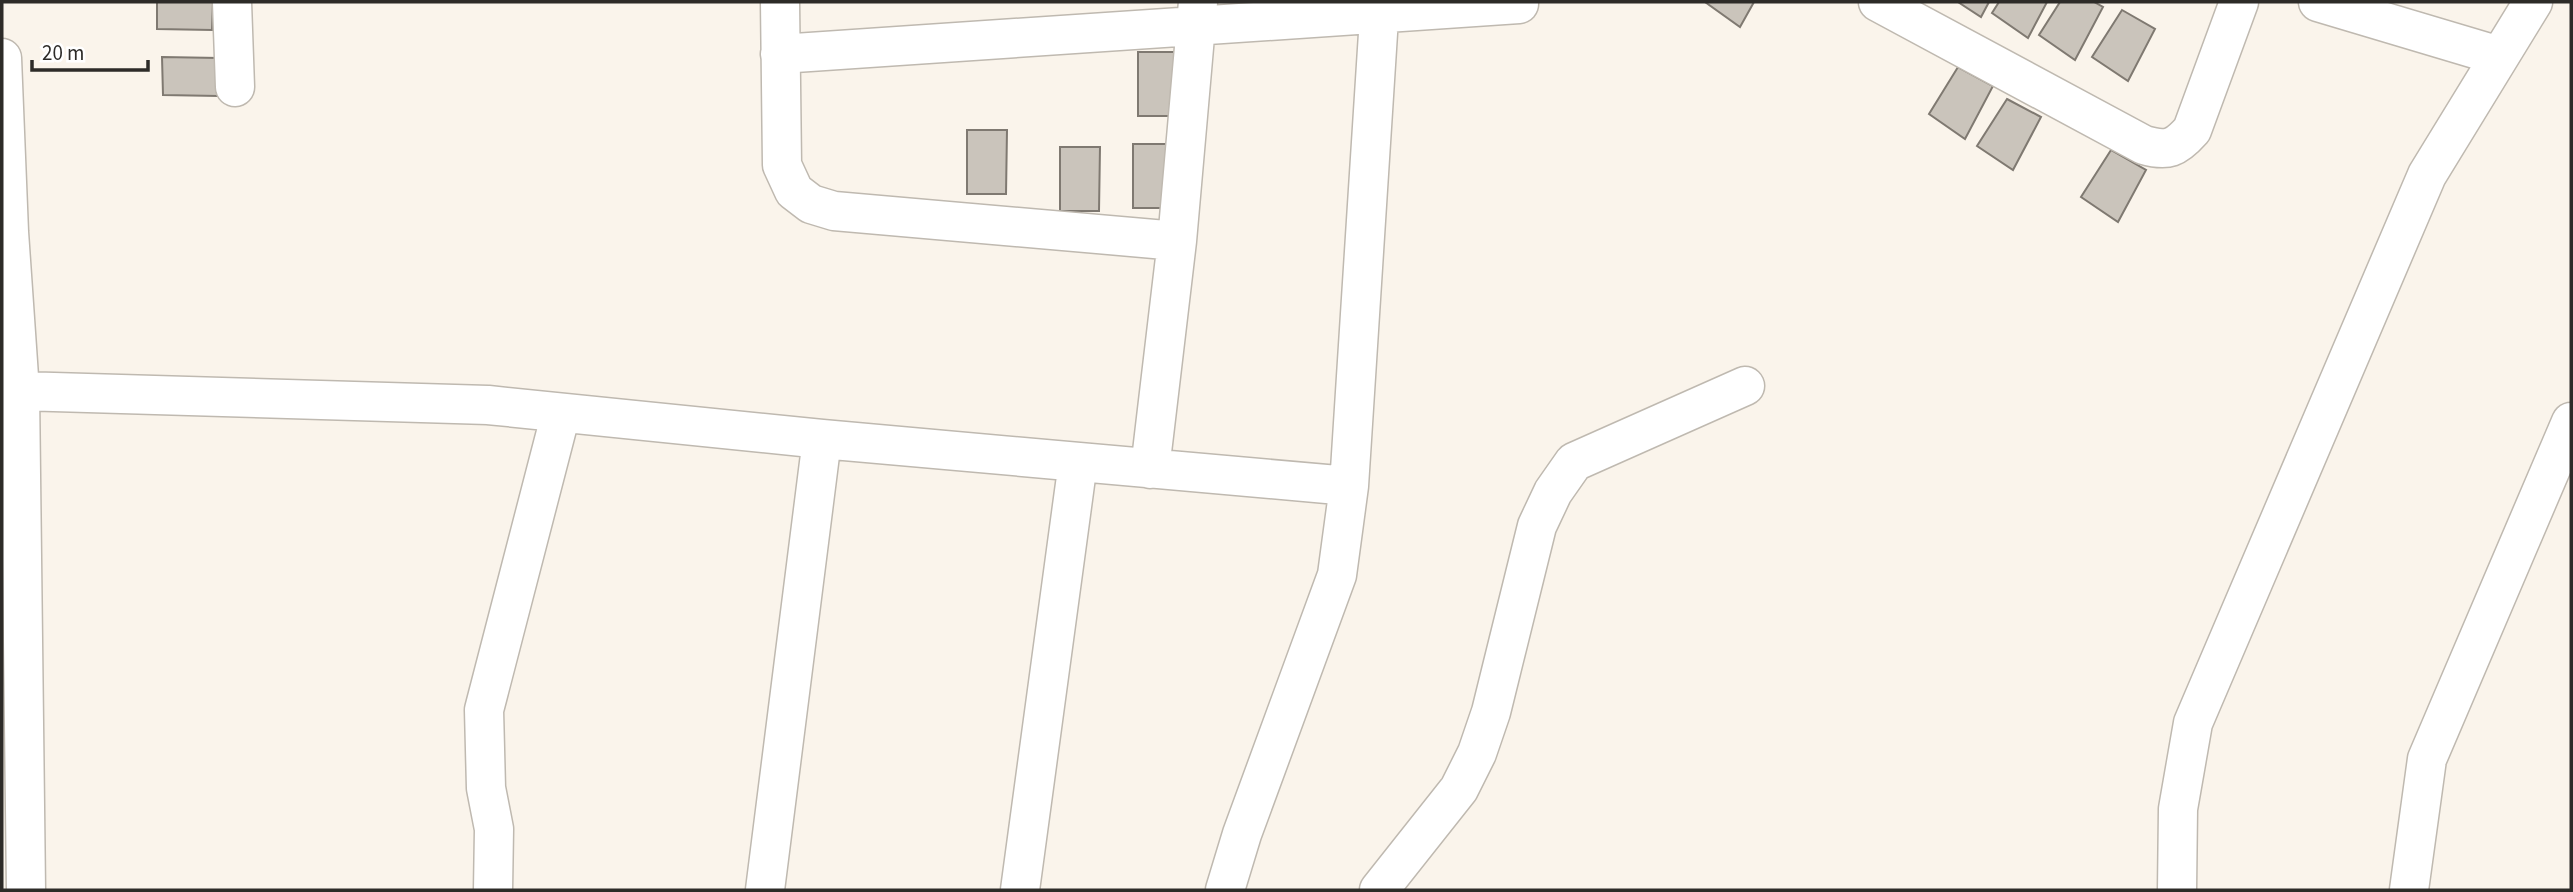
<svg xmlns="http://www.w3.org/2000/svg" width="2573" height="892" font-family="'Source Sans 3',sans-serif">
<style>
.building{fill:#cac4bb;stroke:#7f7971;stroke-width:2}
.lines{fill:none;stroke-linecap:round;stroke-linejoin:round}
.minor-casing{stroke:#bfb9b0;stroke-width:41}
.minor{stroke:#fff;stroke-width:38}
</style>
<rect width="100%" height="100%" fill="#faf4eb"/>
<path class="building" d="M157 2H213L212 30 157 29Z
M1705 2H1754L1740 27Z
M1958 2H1989L1981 17Z
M1999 2H2047L2028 38 1992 13Z
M2060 2H2094L2103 7 2075 60 2039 35Z
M2122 10 2155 29 2128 81 2092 57Z
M1138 52H1178V116H1138Z
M162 57 219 58 218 96 163 95Z
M1958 67 1993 86 1965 139 1929 114Z
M2007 99 2041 117 2013 170 1977 146Z
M967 130H1007L1006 194H967Z
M1133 144H1173L1172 208H1133Z
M1060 147H1100L1099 211H1060Z
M2111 150 2146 170 2118 222 2081 197Z"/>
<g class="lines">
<g class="minor-casing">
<path id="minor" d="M232 2 235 87
M780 2 782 165 794 191 811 204 834 211 1177 241
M1878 2 2144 145C2168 152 2176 148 2192 130L2239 2
M2318 2 2499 56
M780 54 1519 4
M2 58 9 232 20 391 26 890
M20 391 488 405 822 439 1349 486 1337 575 1242 834 1225 890
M1150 469 1177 241 1198 2
M1349 486 1380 2
M493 890 494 829 486 788 484 710 561 413
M765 890 822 439
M1020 890 1078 462
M1379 890 1459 789 1477 753 1491 712 1537 526 1553 492 1574 462 1745 386
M2177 890 2178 809 2193 723 2427 175 2533 2
M2409 890 2427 759 2571 422"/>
</g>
<use href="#minor" class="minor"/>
</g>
<rect width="2573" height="892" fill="none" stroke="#2d2b28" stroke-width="7"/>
<path d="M32 60v10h116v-10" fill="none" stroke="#2d2b28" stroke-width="3.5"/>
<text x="42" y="60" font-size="21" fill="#2d2b28" stroke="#ffffff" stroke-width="5" paint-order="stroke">20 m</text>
</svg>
